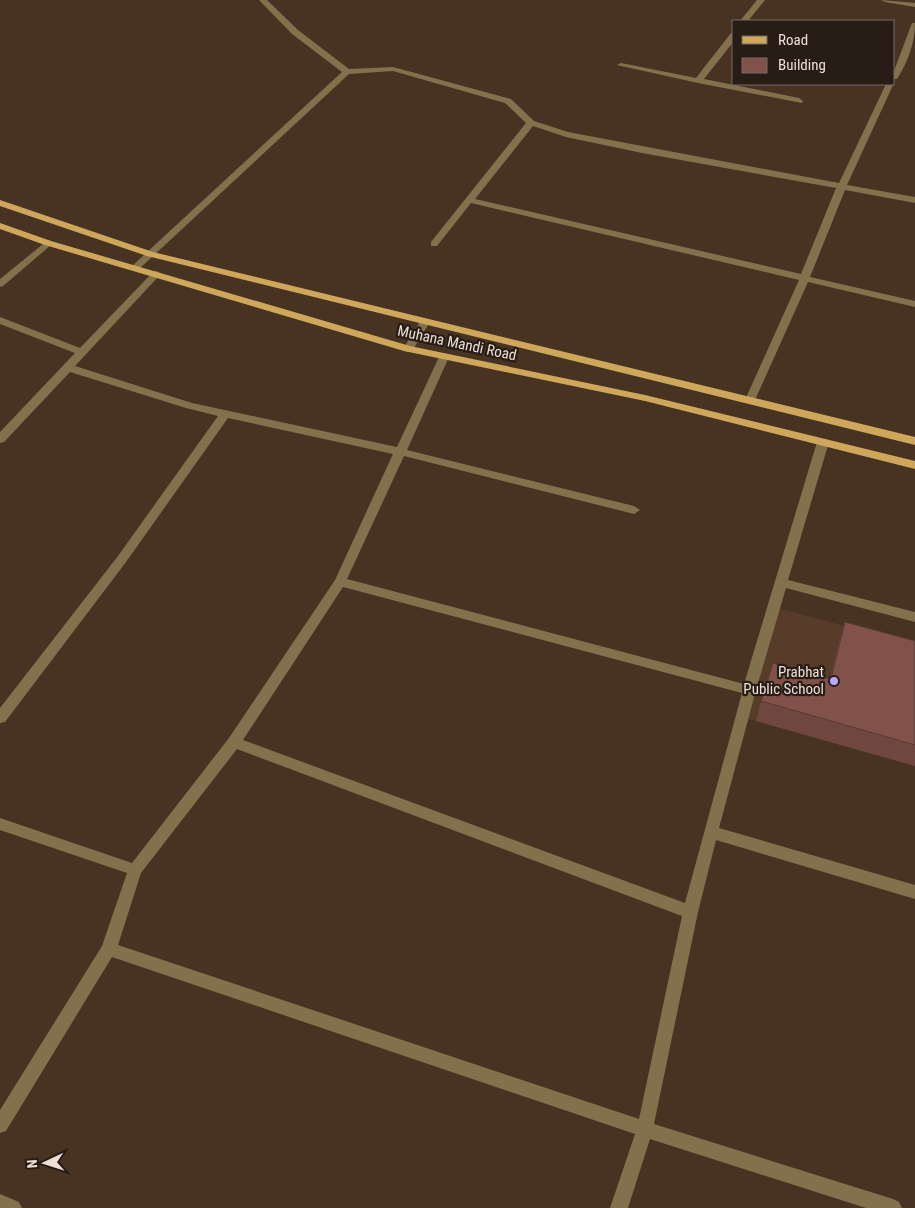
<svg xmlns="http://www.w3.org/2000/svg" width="915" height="1208" font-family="'Roboto Condensed',sans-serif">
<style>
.built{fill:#573d29}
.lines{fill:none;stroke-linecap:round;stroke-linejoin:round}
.minor{fill:#83704d;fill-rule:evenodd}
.major{fill:#cea75a;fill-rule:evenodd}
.wall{fill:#6f473f}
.building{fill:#815249;stroke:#5a3933}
.poi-dot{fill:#b5acf9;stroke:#271d16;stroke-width:2}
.labels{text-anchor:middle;stroke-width:4.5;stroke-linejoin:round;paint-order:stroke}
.street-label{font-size:15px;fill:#eddfd5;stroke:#271d16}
.poi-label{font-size:15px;fill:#eddfd5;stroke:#271d16;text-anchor:end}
</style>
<rect width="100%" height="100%" fill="#483323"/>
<path class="built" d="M774 607 915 645V766L742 717Z"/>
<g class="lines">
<path class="minor" d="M259 0H267L298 30 349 69 393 67 511 99 534 121 568 132 839 183 886 84 894 83 847 185 915 197V203L845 190 810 277 915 301V307L808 282 755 400 750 403 746 402 745 400 799 280 471 203 437 246H431V242L526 123 505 103 393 71 349 74 138 270H132V266L342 72 292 34ZM533 126 566 137 642 153 836 188 801 274 475 199Z
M757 0H765L748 21H740Z
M881 0 915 3V7L885 2Z
M912 23H915C915 42 908 62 897 79H894V71Z
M731 33H734V41L704 79 799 98 803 101 802 103 698 83 617 65 621 63 696 78Z
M48 240 51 241V245L3 286 0 287V279Z
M156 271 159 272V276L75 366 192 403 397 447 439 357 444 354 449 357 407 450 634 506 640 510 634 514 404 456 347 579 744 684 817 442 819 439H827L829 442 788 580 915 612V622L786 588 756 690 719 828 915 885V899L716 840 698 912 654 1124 893 1199 899 1202 902 1208H866L650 1139 628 1208H610L635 1134 112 957 6 1131 0 1133V1110L102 946 127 873 0 830V818L132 863 229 738 335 580 393 454 228 418 126 562 5 722 0 723V708L118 556 218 416 186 408 70 372 4 442 0 443V432L75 353 0 324V317L80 348 153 272ZM343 587 742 693 685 903 243 740ZM237 749 682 916 639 1119 118 945 141 873Z
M425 319 430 322 412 351 408 352 404 351 403 349 421 320Z
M0 1194 19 1202 22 1208H0Z"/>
<path class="major" d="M0 200 153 252 915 437V445L147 256 0 206Z
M0 223 51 241 410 346 645 395 915 461V469L645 401 404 351 45 245 0 229Z"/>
</g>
<path class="wall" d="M845 622 915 641V766L756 721 761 701 830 678 839 642Z"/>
<path class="building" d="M845 622 915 641V745L761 701 773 663 831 679Z"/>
<circle class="poi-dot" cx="834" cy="681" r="5"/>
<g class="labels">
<g class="street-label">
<text transform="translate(457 343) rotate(12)" y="5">Muhana Mandi Road</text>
</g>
<g class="poi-label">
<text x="824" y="677">Prabhat<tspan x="824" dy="17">Public School</tspan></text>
</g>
</g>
<rect x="732" y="20" width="162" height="65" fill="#271d16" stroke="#766b62"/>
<rect x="742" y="36" width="25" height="8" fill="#cea75a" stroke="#766b62"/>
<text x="778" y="45" font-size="15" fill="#eddfd5">Road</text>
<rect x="742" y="58" width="25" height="15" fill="#815249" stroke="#766b62"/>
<text x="778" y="70" font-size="15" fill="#eddfd5">Building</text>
<g transform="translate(45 1163) rotate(266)" stroke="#271d16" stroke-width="4" paint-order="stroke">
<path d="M0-4L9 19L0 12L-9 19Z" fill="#eddfd5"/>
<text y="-8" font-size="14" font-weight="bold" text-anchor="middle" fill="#eddfd5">N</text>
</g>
</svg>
